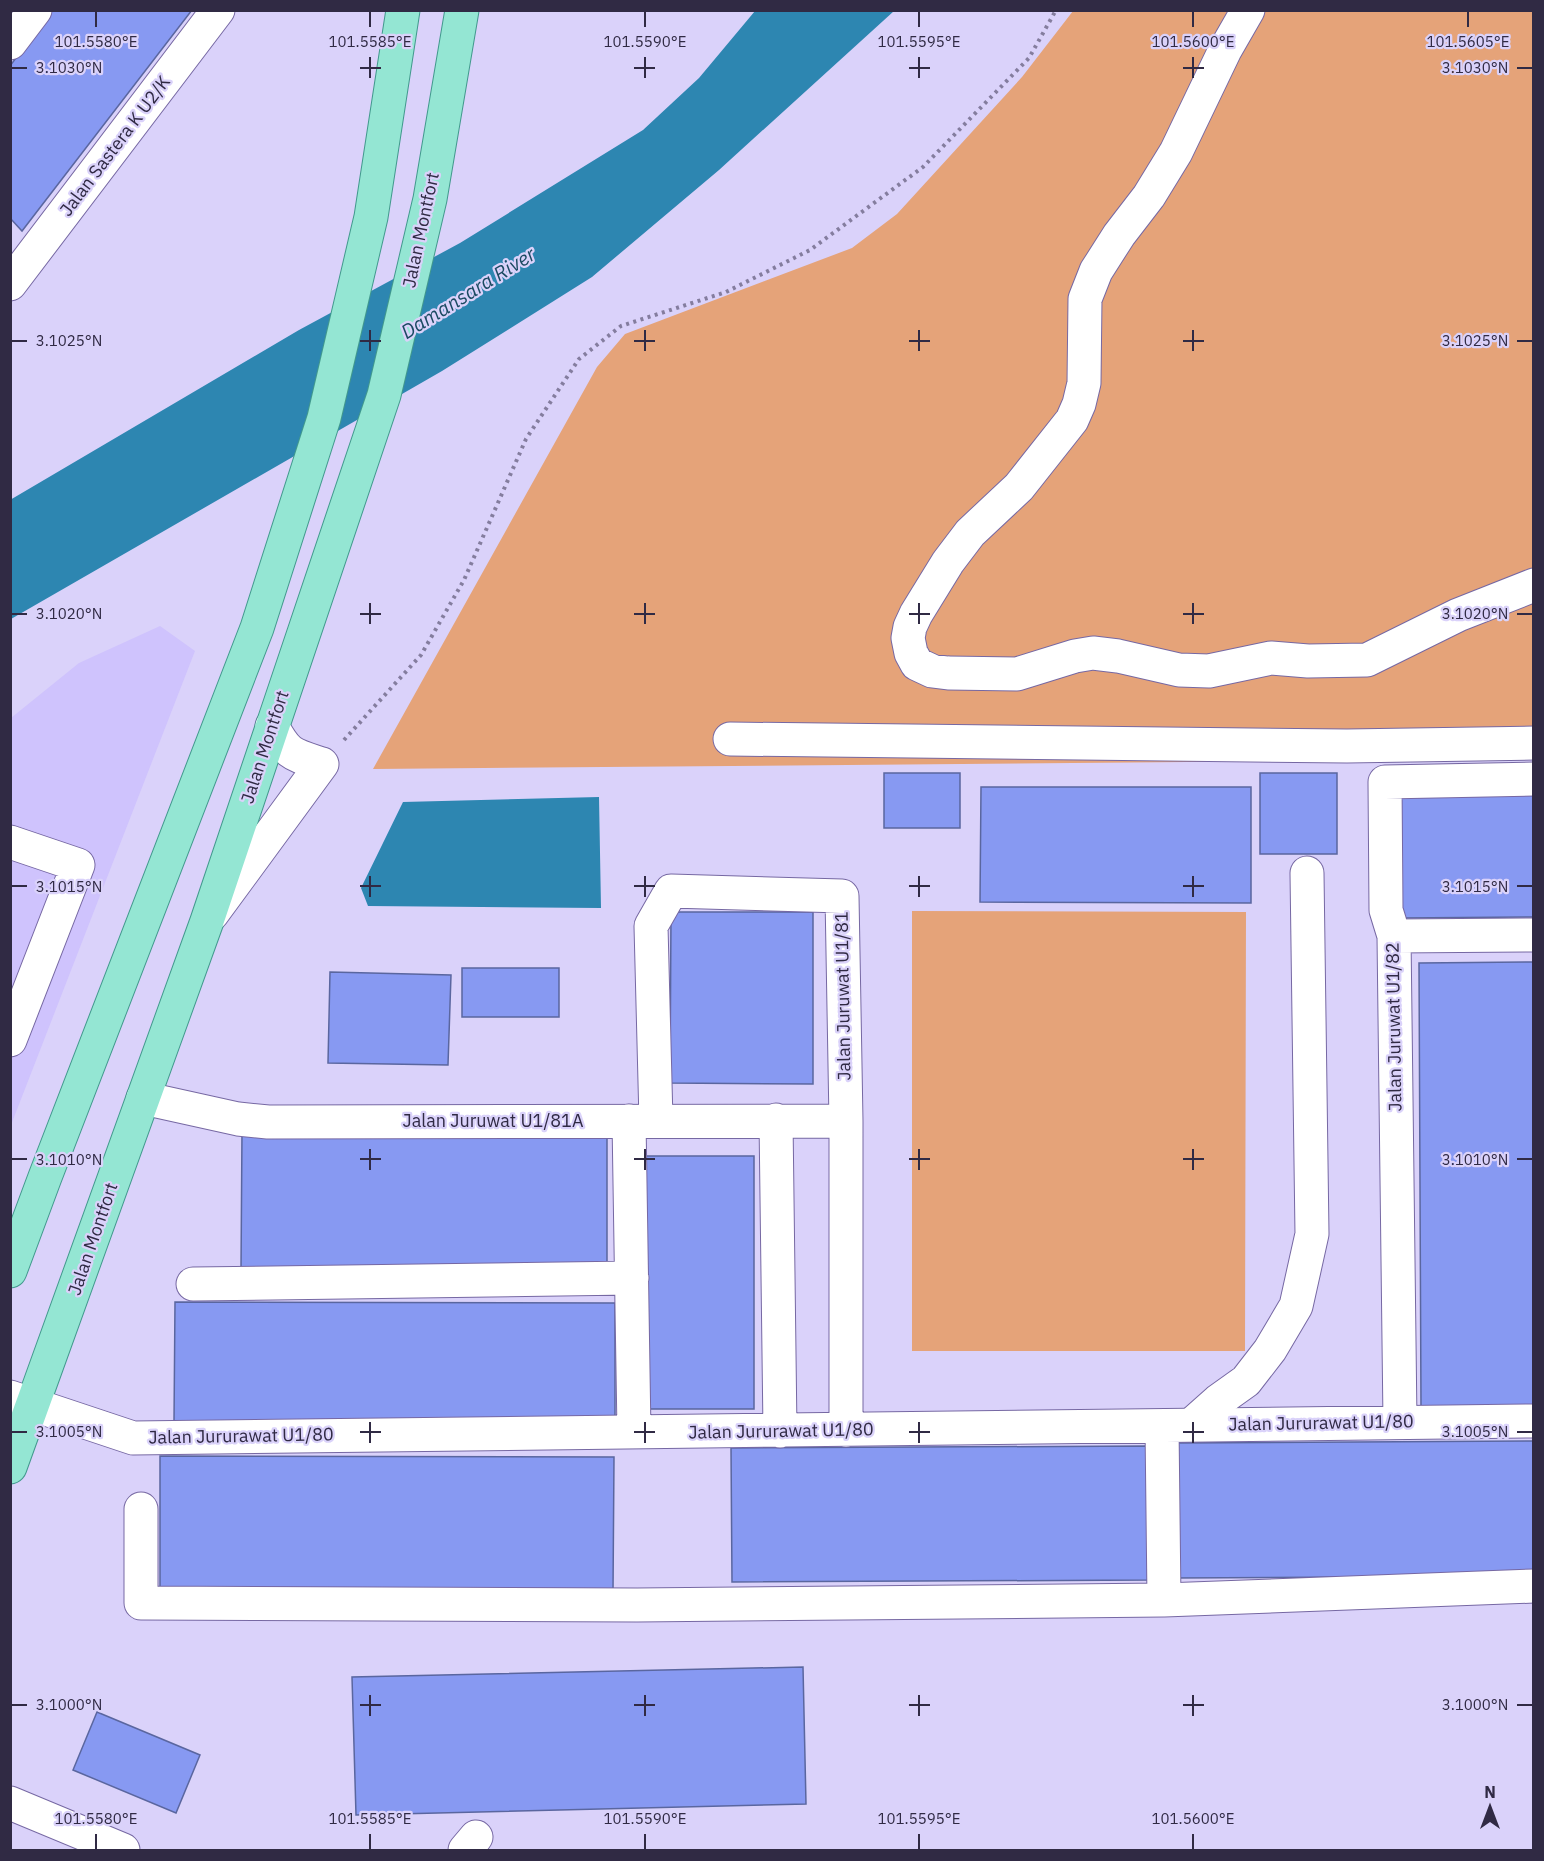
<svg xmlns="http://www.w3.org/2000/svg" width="1544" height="1861" font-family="'IBM Plex Sans',sans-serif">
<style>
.built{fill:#cfc3fd}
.green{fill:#e5a379}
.water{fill:#2d86b1}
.building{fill:#8799f2;stroke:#5a669f;stroke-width:1.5}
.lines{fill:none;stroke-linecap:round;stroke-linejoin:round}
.minor-casing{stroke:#7668a3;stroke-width:35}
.major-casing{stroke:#42998d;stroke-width:35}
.path{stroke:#847d9e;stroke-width:4;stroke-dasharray:3 4.5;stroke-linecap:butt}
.minor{stroke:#fff;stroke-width:33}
.major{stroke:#94e6d3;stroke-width:33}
.ticks{fill:none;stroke:#302a44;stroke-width:2}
.labels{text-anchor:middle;stroke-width:4.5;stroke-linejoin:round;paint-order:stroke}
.street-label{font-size:18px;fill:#302a44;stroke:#dad2fa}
.water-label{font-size:20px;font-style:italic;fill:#1b4a62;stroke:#dad2fa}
.ticks-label{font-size:15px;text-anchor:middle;fill:#302a44;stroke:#dad2fa;stroke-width:4.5;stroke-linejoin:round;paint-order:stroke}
</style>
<rect width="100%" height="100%" fill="#dad2fa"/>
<path class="built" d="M160 626 195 651 11 1125V718L79 663Z"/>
<path class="green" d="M1073 11H1533V759L373 769 597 367 625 334 852 248 897 214 1022 77Z
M912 911 1246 912 1245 1351H912Z"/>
<path class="water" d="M755 11H894L719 170 592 277 442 371 11 619 10 500 299 330 460 243 643 130 699 78Z
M599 797 601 908 368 906 361 888 403 802Z"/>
<path class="building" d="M51 10H192L22 231 10 218V66Z
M884 773H960V828H884Z
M1260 773H1337V854H1260Z
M1534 786V917L1400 918 1399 787Z
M981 787H1251V903L980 902Z
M671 912H813V1084L670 1083Z
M1534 962V1406L1421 1407 1419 963Z
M462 968H559V1017H462Z
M330 972 451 975 448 1065 328 1063Z
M242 1131H607V1271L241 1270Z
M646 1156H754V1409H646Z
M175 1302 615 1303V1423L174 1422Z
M1534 1441V1576L1175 1578V1443Z
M1147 1446 1148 1580 732 1582 731 1448Z
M160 1456 614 1457 613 1592 160 1591Z
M803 1667 806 1804 356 1815 352 1677Z
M97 1712 200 1755 176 1813 73 1770Z"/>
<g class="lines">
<g class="minor-casing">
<path id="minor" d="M1248 10 1225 50 1176 152 1149 196 1119 235 1096 271 1085 299 1084 383 1079 404 1072 420 1019 487 970 533 948 562 916 614 910 627 908 638 911 653 917 664 932 671 948 673 1017 674 1075 656 1093 653 1118 656 1179 670 1209 671 1271 658 1308 661 1367 660 1458 615 1534 585
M10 43 35 10
M10 284 218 10
M730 739 1347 746 1534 743
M10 842 78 865 10 1040
M212 914 322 764C291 754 288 755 272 726
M1394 936 1534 935
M143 1098 238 1119 268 1122 846 1121
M776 1120 780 1431
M629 1121 634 1432
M656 1121 651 926 671 891 842 896 846 1121V1430
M193 1284 632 1278
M10 1397 133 1438 1534 1421
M1400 1422 1394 936 1386 910 1385 782 1534 779
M1191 1425 1218 1401 1246 1381 1270 1350 1296 1306 1312 1234 1307 873
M1162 1426 1164 1600
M141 1509V1603L637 1605 1164 1600 1534 1586
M10 1803 123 1850
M465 1850 476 1837"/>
</g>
<g class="major-casing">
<path id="major" d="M10 1271 45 1177 257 628 324 418 371 217 403 10
M10 1467 207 921 384 395 430 199 462 10"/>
</g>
<path class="path" d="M344 740 421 655 464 580 526 439 579 359 621 326 726 292 810 250 923 167 1029 58 1056 10"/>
<use href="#minor" class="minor"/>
<use href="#major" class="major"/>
</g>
<path class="ticks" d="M96 12V27M370 12V27M645 12V27M919 12V27M1193 12V27M1468 12V27M370 57V78M645 57V78M919 57V78M1193 57V78M12 68H27M360 68H381M634 68H655M909 68H930M1183 68H1204M1517 68H1532M370 330V351M645 330V351M919 330V351M1193 330V351M12 341H27M360 341H381M634 341H655M909 341H930M1183 341H1204M1517 341H1532M370 603V624M645 603V624M919 603V624M1193 603V624M12 614H27M360 614H381M634 614H655M909 614H930M1183 614H1204M1517 614H1532M370 876V897M645 876V897M919 876V897M1193 876V897M12 886H27M360 886H381M634 886H655M909 886H930M1183 886H1204M1517 886H1532M370 1149V1170M645 1149V1170M919 1149V1170M1193 1149V1170M12 1159H27M360 1159H381M634 1159H655M909 1159H930M1183 1159H1204M1517 1159H1532M370 1422V1443M645 1422V1443M919 1422V1443M1193 1422V1443M12 1432H27M360 1432H381M634 1432H655M909 1432H930M1183 1432H1204M1517 1432H1532M370 1695V1716M645 1695V1716M919 1695V1716M1193 1695V1716M12 1705H27M360 1705H381M634 1705H655M909 1705H930M1183 1705H1204M1517 1705H1532M96 1834V1849M370 1834V1849M645 1834V1849M919 1834V1849M1193 1834V1849"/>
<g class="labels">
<g class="street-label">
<text transform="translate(115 146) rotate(-53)" y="6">Jalan Sastera K U2/K</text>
<text transform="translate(421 230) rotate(-78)" y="6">Jalan Montfort</text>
<text transform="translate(265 747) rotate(-72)" y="6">Jalan Montfort</text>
<text transform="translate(843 996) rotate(-91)" y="6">Jalan Juruwat U1/81</text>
<text transform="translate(1394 1027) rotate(-91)" y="6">Jalan Juruwat U1/82</text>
<text x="493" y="1127">Jalan Juruwat U1/81A</text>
<text transform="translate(93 1239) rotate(-71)" y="6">Jalan Montfort</text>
<text transform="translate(1321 1423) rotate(-1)" y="6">Jalan Jururawat U1/80</text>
<text transform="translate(781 1431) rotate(-1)" y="6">Jalan Jururawat U1/80</text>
<text transform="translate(241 1436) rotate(-1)" y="6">Jalan Jururawat U1/80</text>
</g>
<g class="water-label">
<text transform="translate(468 293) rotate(-32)" y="7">Damansara River</text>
</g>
</g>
<g class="ticks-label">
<text x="96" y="47">101.5580°E</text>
<text x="370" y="47">101.5585°E</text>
<text x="645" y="47">101.5590°E</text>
<text x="919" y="47">101.5595°E</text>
<text x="1193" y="47">101.5600°E</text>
<text x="1468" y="47">101.5605°E</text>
<text x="69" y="73">3.1030°N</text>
<text x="1475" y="73">3.1030°N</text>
<text x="69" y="346">3.1025°N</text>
<text x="1475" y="346">3.1025°N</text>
<text x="69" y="619">3.1020°N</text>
<text x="1475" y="619">3.1020°N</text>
<text x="69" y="892">3.1015°N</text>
<text x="1475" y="892">3.1015°N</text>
<text x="69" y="1165">3.1010°N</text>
<text x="1475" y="1165">3.1010°N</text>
<text x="69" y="1437">3.1005°N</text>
<text x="1475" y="1437">3.1005°N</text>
<text x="69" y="1710">3.1000°N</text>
<text x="1475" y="1710">3.1000°N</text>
<text x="96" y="1824">101.5580°E</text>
<text x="370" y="1824">101.5585°E</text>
<text x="645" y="1824">101.5590°E</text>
<text x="919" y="1824">101.5595°E</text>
<text x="1193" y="1824">101.5600°E</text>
</g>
<rect width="1544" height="1861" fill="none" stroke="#302a44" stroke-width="24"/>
<g transform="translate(1490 1807)" stroke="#dad2fa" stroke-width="4.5" paint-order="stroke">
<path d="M0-4.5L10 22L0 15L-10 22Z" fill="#302a44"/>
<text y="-9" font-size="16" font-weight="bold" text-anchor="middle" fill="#302a44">N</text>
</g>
</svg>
